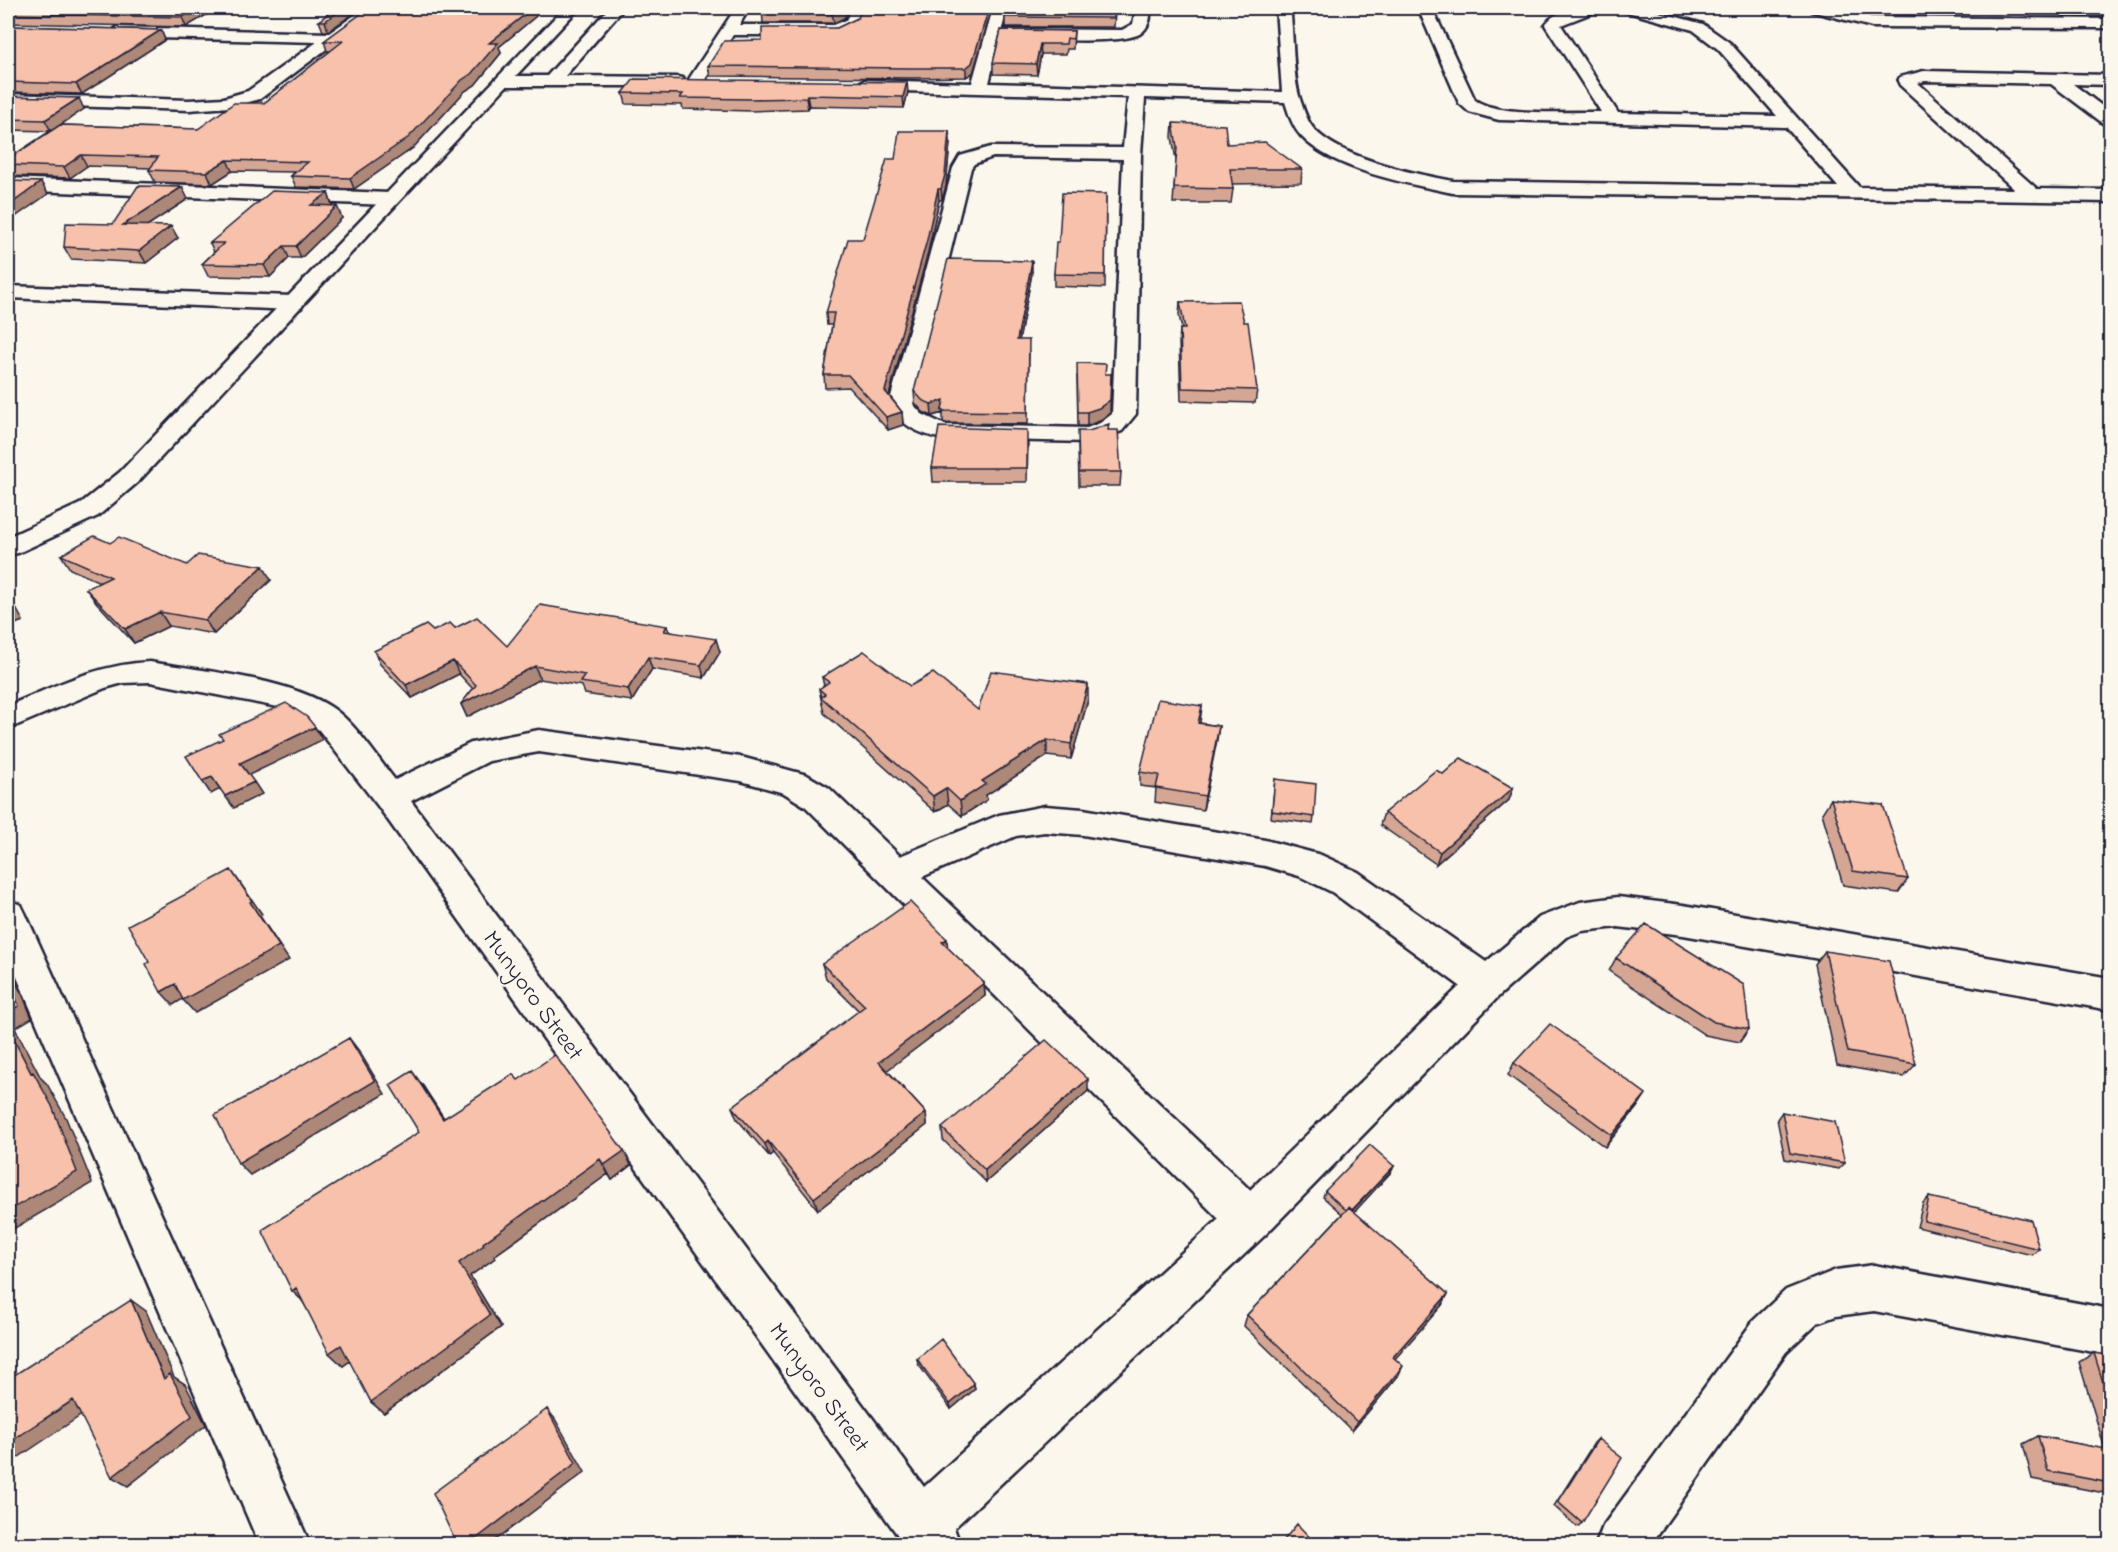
<svg xmlns="http://www.w3.org/2000/svg" width="2118" height="1552" font-family="'Indie Flower',sans-serif">
<style>
.lines{fill:none;stroke-linecap:round;stroke-linejoin:round}
.street-casing{stroke:#22223b;stroke-width:5}
.secondary-casing{stroke:#22223b;stroke-width:5}
.street{fill:#fbf7ec;fill-rule:evenodd}
.secondary{fill:#fbf7ec;fill-rule:evenodd}
.wall{fill:#d4a693;stroke:#22223b;stroke-width:1.5}
.shaded-wall{fill:#ad8778;stroke:#22223b;stroke-width:1.5}
.building{fill:#f7c1ab;stroke:#22223b;stroke-width:1.5}
.labels{text-anchor:middle;stroke-width:4.5;stroke-linejoin:round;paint-order:stroke}
.street-label{font-size:24px;fill:#22223b;stroke:#fbf7ec}
</style>
<rect width="100%" height="100%" fill="#fbf7ec"/>
<filter id="ink" filterUnits="userSpaceOnUse"><feTurbulence type="fractalNoise" baseFrequency=".0167" numOctaves="2"/><feDisplacementMap in="SourceGraphic" scale="12" xChannelSelector="R" yChannelSelector="G"/><feConvolveMatrix kernelMatrix="1 2 1 2 8 2 1 2 1" color-interpolation-filters="sRGB"/></filter>
<g filter="url(#ink)">
<g class="lines">
<g class="street-casing">
<path id="street" d="M365 8H381L260 99 230 107 189 110 8 104V94L189 100 224 98 248 91 317 42 118 37 110 32 118 27 329 33Z
M609 8H624L565 76 677 77 683 78 685 82 683 86H503L495 81 503 76H547Z
M740 8 747 12 739 25H834L846 20 852 8H866L857 26 837 35H733L701 86H689L687 82 735 9Z
M993 8H1007L1002 29 1122 30 1133 24 1136 8H1150C1151 17 1149 27 1141 33 1123 46 1027 38 1000 38L989 83 1282 92 1276 8H1290C1294 34 1292 75 1300 99 1303 108 1307 121 1313 128 1338 158 1415 174 1453 181L1838 187 1786 127 1499 120 1469 112 1459 103 1418 8H1432L1475 100C1499 117 1570 111 1601 112L1545 25C1556 8 1581 8 1599 8L1597 11 1561 25 1618 113 1777 116 1718 49 1693 30 1624 11 1622 8H1644L1703 24 1730 43 1859 187 2014 189 1900 85 1898 81 1900 77 1924 71 2110 75V85L2073 84 2110 112V125L2104 124 2051 84 1925 81 1918 83 2037 189 2110 190V202L1453 193C1409 184 1332 170 1301 136 1292 126 1289 114 1285 102L1145 98 1141 154 1136 414 1122 431 1088 442 943 439C919 434 901 426 889 404L953 168 960 156 991 147 1123 148 1128 97 864 90 856 85 864 80 972 83ZM993 157 1123 159 1112 414 1100 423 1087 428 945 425 922 414 913 404 971 168 974 164Z
M1809 8H1832L1872 17 2110 19V28L1872 27 1811 11Z
M8 178 389 193 396 195 399 199 396 203 389 205 8 190Z
M8 286 293 296 301 298 304 303 301 308 293 310 8 298Z
M150 662C203 671 298 679 339 713 358 728 379 760 395 780L471 743 539 730 741 757 807 775 829 788 900 856 999 815 1045 806 1083 809 1265 840 1321 855 1358 872 1486 962 1540 917 1580 902 1618 897 1683 905 2110 978V1010L1683 935 1618 927 1582 931 1566 937 1500 995 1265 1235 954 1528 960 1544H904L378 806 319 730 300 716 278 707 150 682 123 683 105 688 8 729V706C54 686 99 664 150 662ZM539 752 741 781 784 793 805 806 1219 1219 924 1487 411 801 489 761ZM1045 832 1083 835 1265 866 1299 876 1332 892 1460 986 1250 1190 922 877 1016 836Z
M8 900 21 905 26 915 310 1544H259L8 956Z
M1874 1265 2110 1309V1355L1874 1311 1836 1316 1817 1323 1786 1352 1651 1544H1596L1603 1526 1754 1320 1786 1290 1836 1270Z"/>
</g>
<g class="secondary-casing">
<path id="secondary" d="M564 8H579L138 482 98 516 18 553 8 555V537L80 504 120 472Z
M1881 8H2110V15C2083 16 1890 19 1881 8Z"/>
</g>
<use href="#street" class="street"/>
<use href="#secondary" class="secondary"/>
</g>
<path class="wall" d="M8 8H218L186 27 8 23Z
M335 8 328 31H323L319 21Z
M369 8H534L536 16 499 47 501 53 475 85 465 91 413 148 354 189 296 187 291 176 295 172 232 171 212 184 155 182 149 170 151 168 87 166 70 178 8 176V159L50 131 8 130V96L84 109 61 125 198 129 264 103 330 51H327L324 41Z
M762 8H851L844 18 834 23H763Z
M863 8H992L973 73 966 77 912 78 710 76 708 66 762 40 837 28 858 18Z
M1007 8H1134L1133 13 1115 12 1114 27H1005V17Z
M8 26 161 30 165 40 82 94 8 92Z
M1001 30 1074 31 1073 49H1067L1066 54H1041L1037 75 993 74V63Z
M908 92 904 108 809 106 808 109 751 111 683 109 682 105 626 104 623 93Z
M1173 123 1227 144 1302 169 1301 183 1232 184 1233 189 1231 203H1173L1176 160 1172 137Z
M949 131 950 142 946 186 942 200H939L928 252 889 395 902 412 903 425 888 430 849 387 825 388 824 375 832 325H827L826 313 863 239 895 159Z
M328 193 332 205 331 206 342 218 301 258H289L270 277 208 276 202 264 214 252 210 243Z
M1106 194 1105 288 1054 286V274L1059 242Z
M188 199 148 225 178 238 146 263 71 259 64 247 113 224Z
M1032 273 1019 340 1029 352 1028 424 946 423 943 422V413L932 416 923 412 915 403 914 391Z
M1180 302 1244 322 1257 390 1255 403 1181 401 1179 342 1180 329H1182L1179 315Z
M1106 374 1110 413 1099 421 1087 426H1078L1077 376Z
M1109 430 1121 472 1120 486H1079L1078 444Z
M1028 443 1027 482H933L932 468Z
M110 543 187 565 263 566 271 580 214 634 169 626 134 643 96 602 86 589 100 582 70 569 61 555Z
M667 626 669 631 720 652 704 678 652 669 632 701 585 694 582 686 540 679 467 717 461 704 473 689 459 674 412 698 380 664 374 651 433 631 507 646Z
M822 677 910 686 978 710 1088 700 1071 759 1047 756 986 795 987 800 962 816 948 804 935 812 824 713 819 689 824 686Z
M1202 706 1200 723 1219 726 1203 810 1155 802 1156 788 1140 786V772Z
M1443 774 1513 788 1509 800 1436 864 1380 825 1384 813Z
M1275 779 1314 817 1313 824 1271 818Z
M1831 799 1908 879 1898 893 1843 885 1822 813Z
M948 948 984 983 985 996 887 1070 926 1113 927 1125 818 1210 773 1153 769 1156 737 1119 732 1107 859 1011 826 978 822 964Z
M1825 951 1916 1064 1904 1077 1837 1065 1815 964Z
M1616 958 1749 1029 1740 1042 1705 1035 1609 971Z
M1514 1063 1638 1106 1605 1147 1508 1075Z
M518 1080 631 1165 612 1180 608 1174 494 1256 495 1258 470 1276 501 1327 384 1413 371 1402 350 1361 343 1366 301 1299 292 1291 419 1132 423 1086 444 1118Z
M1088 1091 986 1182 943 1140 942 1128Z
M1782 1112 1845 1163 1839 1169 1785 1159 1777 1119Z
M1394 1166 1391 1172 1354 1212 1448 1294 1442 1305 1395 1358 1398 1376 1352 1431 1244 1326 1247 1315 1342 1214 1323 1197 1325 1191Z
M1929 1197 2039 1249 2032 1255 1917 1227 1923 1203Z
M2094 1353 2110 1356V1494L2032 1479 2023 1444 2038 1436 2105 1449 2079 1362Z
M917 1359 974 1384 975 1389 951 1409 918 1364Z
M1598 1439 1582 1523 1577 1527 1554 1506 1594 1443Z"/>
<path class="shaded-wall" d="M198 8H218L186 27 182 17Z
M344 8H362L328 31 325 21Z
M533 8H534L536 16 499 47 501 53 475 85 465 91 413 148 354 189 350 178 489 43Z
M844 8H851L844 18 834 23 832 14Z
M989 8H992L973 73 966 77V68Z
M161 30 165 40 82 94 76 84Z
M1040 44 1041 54 1037 75 1036 64Z
M907 82 908 92 904 108 903 97Z
M807 95 809 106 808 109 806 98Z
M79 98 84 109 51 131 45 120Z
M949 131 950 142 946 186 942 200 941 189Z
M81 155 87 166 70 178 64 167Z
M227 160 232 171 212 184 207 172Z
M41 182 48 194 8 222V206Z
M182 187 188 199 130 237 123 225Z
M938 189 939 200 928 252 887 403 885 391Z
M328 193 332 205 316 217 311 205Z
M337 206 342 218 301 258 296 246Z
M171 226 178 238 146 263 139 251Z
M284 246 289 258 270 277 264 265Z
M1032 261V273L1017 352V340Z
M1111 374 1110 413 1099 421 1087 426V412Z
M944 400 945 412V411L942 410 943 413 932 416 931 404Z
M902 412 903 425 888 430 886 417Z
M263 566 271 580 214 634 205 620Z
M8 593 23 621 8 627Z
M160 612 169 626 134 643 125 629Z
M716 639 720 652 704 678 701 665Z
M648 657 652 669 632 701 628 689Z
M453 661 459 674 412 698 406 685Z
M535 666 540 679 467 717 461 704Z
M1088 684V700L1071 759V744Z
M1219 726 1217 740 1203 810 1205 796Z
M315 727 322 740 249 775 240 763Z
M1047 740V756L986 795 987 800 962 816 960 801 982 781Z
M212 777 220 789 211 794 202 781Z
M254 782 262 794 234 808 225 796Z
M946 788 948 804 935 812 933 796Z
M1513 788 1509 800 1436 864 1440 852Z
M231 870 262 914 260 916 289 960 195 1013 183 1000 250 902Z
M947 939 948 952 942 942Z
M8 968 23 996 32 1018 15 1028 41 1078 47 1084 66 1118 92 1183 8 1232V1211L31 1073 8 1028Z
M984 983 985 996 881 1075 879 1062Z
M175 984 186 997 173 1005 161 992Z
M349 1038 359 1051 385 1094 250 1175 238 1163Z
M412 1071 423 1086 453 1134 443 1119Z
M1088 1079V1091L986 1182 985 1170Z
M1646 1094 1638 1106 1605 1147 1612 1135Z
M926 1113 927 1125 818 1210 814 1198Z
M768 1141 773 1153 769 1156 765 1144Z
M624 1151 631 1165 612 1180 604 1165Z
M600 1159 608 1174 494 1256 495 1258 470 1276 501 1327 384 1413 371 1402 459 1263 483 1243Z
M1394 1166 1391 1172 1348 1219 1350 1213Z
M296 1288 306 1304 292 1291Z
M1448 1294 1442 1305 1388 1367 1393 1357Z
M131 1300 146 1311 174 1377 185 1384 206 1425 128 1486 112 1477 164 1379Z
M341 1345 355 1357 343 1366 329 1353Z
M1403 1366 1398 1376 1352 1431 1357 1422Z
M974 1384 975 1389 951 1409 950 1404Z
M73 1400 89 1410 16 1459 8 1455V1443Z
M547 1409 555 1419 585 1472 489 1545H468Z"/>
<path class="building" d="M8 8H198L182 17 8 14Z
M335 8H344L325 21H319Z
M369 8H533L489 43H498L471 74 462 80 409 137 350 178 291 176 308 162 227 160 207 172 149 170 158 157 81 155 64 167 8 165V159L60 125 198 129 234 103H264L343 41H324Z
M762 8H844L843 9 832 14H762Z
M863 8H989L972 63 966 68H911L708 66 724 41 762 40V28H837L858 18Z
M1007 8H1115L1114 18 1005 17Z
M8 26 161 30 76 84 8 82Z
M1001 30 1074 31 1073 39 1067 38 1066 44H1040L1036 64 993 63Z
M634 79 907 82 903 97 807 95 806 98 750 99 680 98 683 94 623 93Z
M8 96 79 98 45 120 8 119Z
M1173 123 1225 125 1227 144 1265 142 1302 169H1230L1233 189 1174 188 1177 147Z
M899 131H949L945 175 941 189H938L927 240 885 391 902 412 886 417 848 375H824L834 313H826L848 239H863L887 159H895Z
M8 181 41 182 8 206Z
M138 186 182 187 123 225 171 226 139 251 64 247 66 223 113 224Z
M272 191 328 193 311 205 337 206 296 246H284L264 265 202 264 224 243H210Z
M1062 193 1106 194 1105 275 1054 274 1056 242H1059Z
M948 259 1032 261 1017 340H1029L1028 412 945 411 942 410 944 400 931 404 922 400 914 391Z
M1239 301 1244 322H1248L1257 390 1182 388 1180 329H1185L1180 302Z
M1077 363 1106 364 1105 374H1111L1110 400 1099 408 1087 412H1078Z
M1109 424 1108 430H1118L1121 472H1079L1078 431H1089Z
M939 427 1027 430V468H932Z
M94 536 110 543 119 537 187 565 198 555 263 566 205 620 160 612 125 629 86 589 111 577 61 555Z
M8 598 13 607 8 609Z
M540 605 667 626 664 631 716 639 701 665 648 657 628 689 580 682 585 675 535 666 461 704 476 685 453 661 406 685 374 651 426 625 433 631 450 623 455 628 477 617 507 646Z
M864 651 910 686 933 673 978 710 991 671 1088 684 1071 744 1047 740 982 781 986 784 960 801 946 788 933 796 821 697 825 694 819 689 829 682 822 677Z
M1158 699 1202 706 1198 723 1219 726 1205 796 1156 788 1159 775 1140 772Z
M286 703 307 717 315 727 240 763 254 782 225 796 212 777 202 781 186 756 223 739 219 734Z
M1461 758 1513 788 1440 852 1384 813 1436 770 1443 774Z
M1275 779 1316 784 1314 817 1272 811Z
M1831 799 1883 805 1908 879 1853 871Z
M231 870 252 901 250 902 279 946 183 1000 175 984 161 992 146 964 149 962 128 925Z
M910 902 947 939 942 942 984 983 879 1062 926 1113 814 1198 768 1141 765 1144 732 1107 865 1006 822 964Z
M1646 924 1744 985 1749 1029 1714 1022 1616 958Z
M1825 951 1889 961 1916 1064 1848 1052Z
M8 980 19 1006 8 1012Z
M1550 1024 1646 1094 1612 1135 1514 1063Z
M8 1028 31 1073 33 1072 52 1106 77 1172 8 1211Z
M349 1038 375 1081 238 1163 215 1115Z
M1046 1040 1088 1079 985 1170 942 1128Z
M555 1055 624 1151 604 1165 600 1159 483 1243 484 1245 459 1263 490 1315 371 1402 341 1345 329 1353 296 1288 292 1291 262 1230 419 1132 390 1085 412 1071 443 1119 513 1074 518 1080Z
M1782 1112 1835 1122 1845 1163 1790 1153Z
M1370 1145 1394 1166 1352 1210 1349 1207 1346 1210 1325 1191Z
M1929 1197 2031 1220 2039 1249 1924 1221Z
M1349 1207 1448 1294 1393 1357 1403 1366 1357 1422 1247 1315Z
M131 1300 164 1379 170 1374 192 1416 112 1477 73 1400 8 1443V1379Z
M941 1339 974 1384 950 1404 917 1359Z
M2094 1353 2110 1356V1405Z
M547 1409 576 1463 468 1545H457L433 1493Z
M2038 1436 2110 1450V1483L2048 1471Z
M1598 1439 1622 1458 1582 1523 1558 1502Z
M1297 1524 1317 1545H1280Z"/>
</g>
<g class="labels">
<g class="street-label">
<text transform="translate(534 995) rotate(54)" y="8">Munyoro Street</text>
<text transform="translate(820 1387) rotate(54)" y="8">Munyoro Street</text>
</g>
</g>
<rect width="2118" height="1552" fill="none" stroke="#fbf7ec" stroke-width="30"/>
<rect x="15" y="15" width="2088" height="1522" fill="none" stroke="#22223b" stroke-width="2" filter="url(#ink)"/>
</svg>
